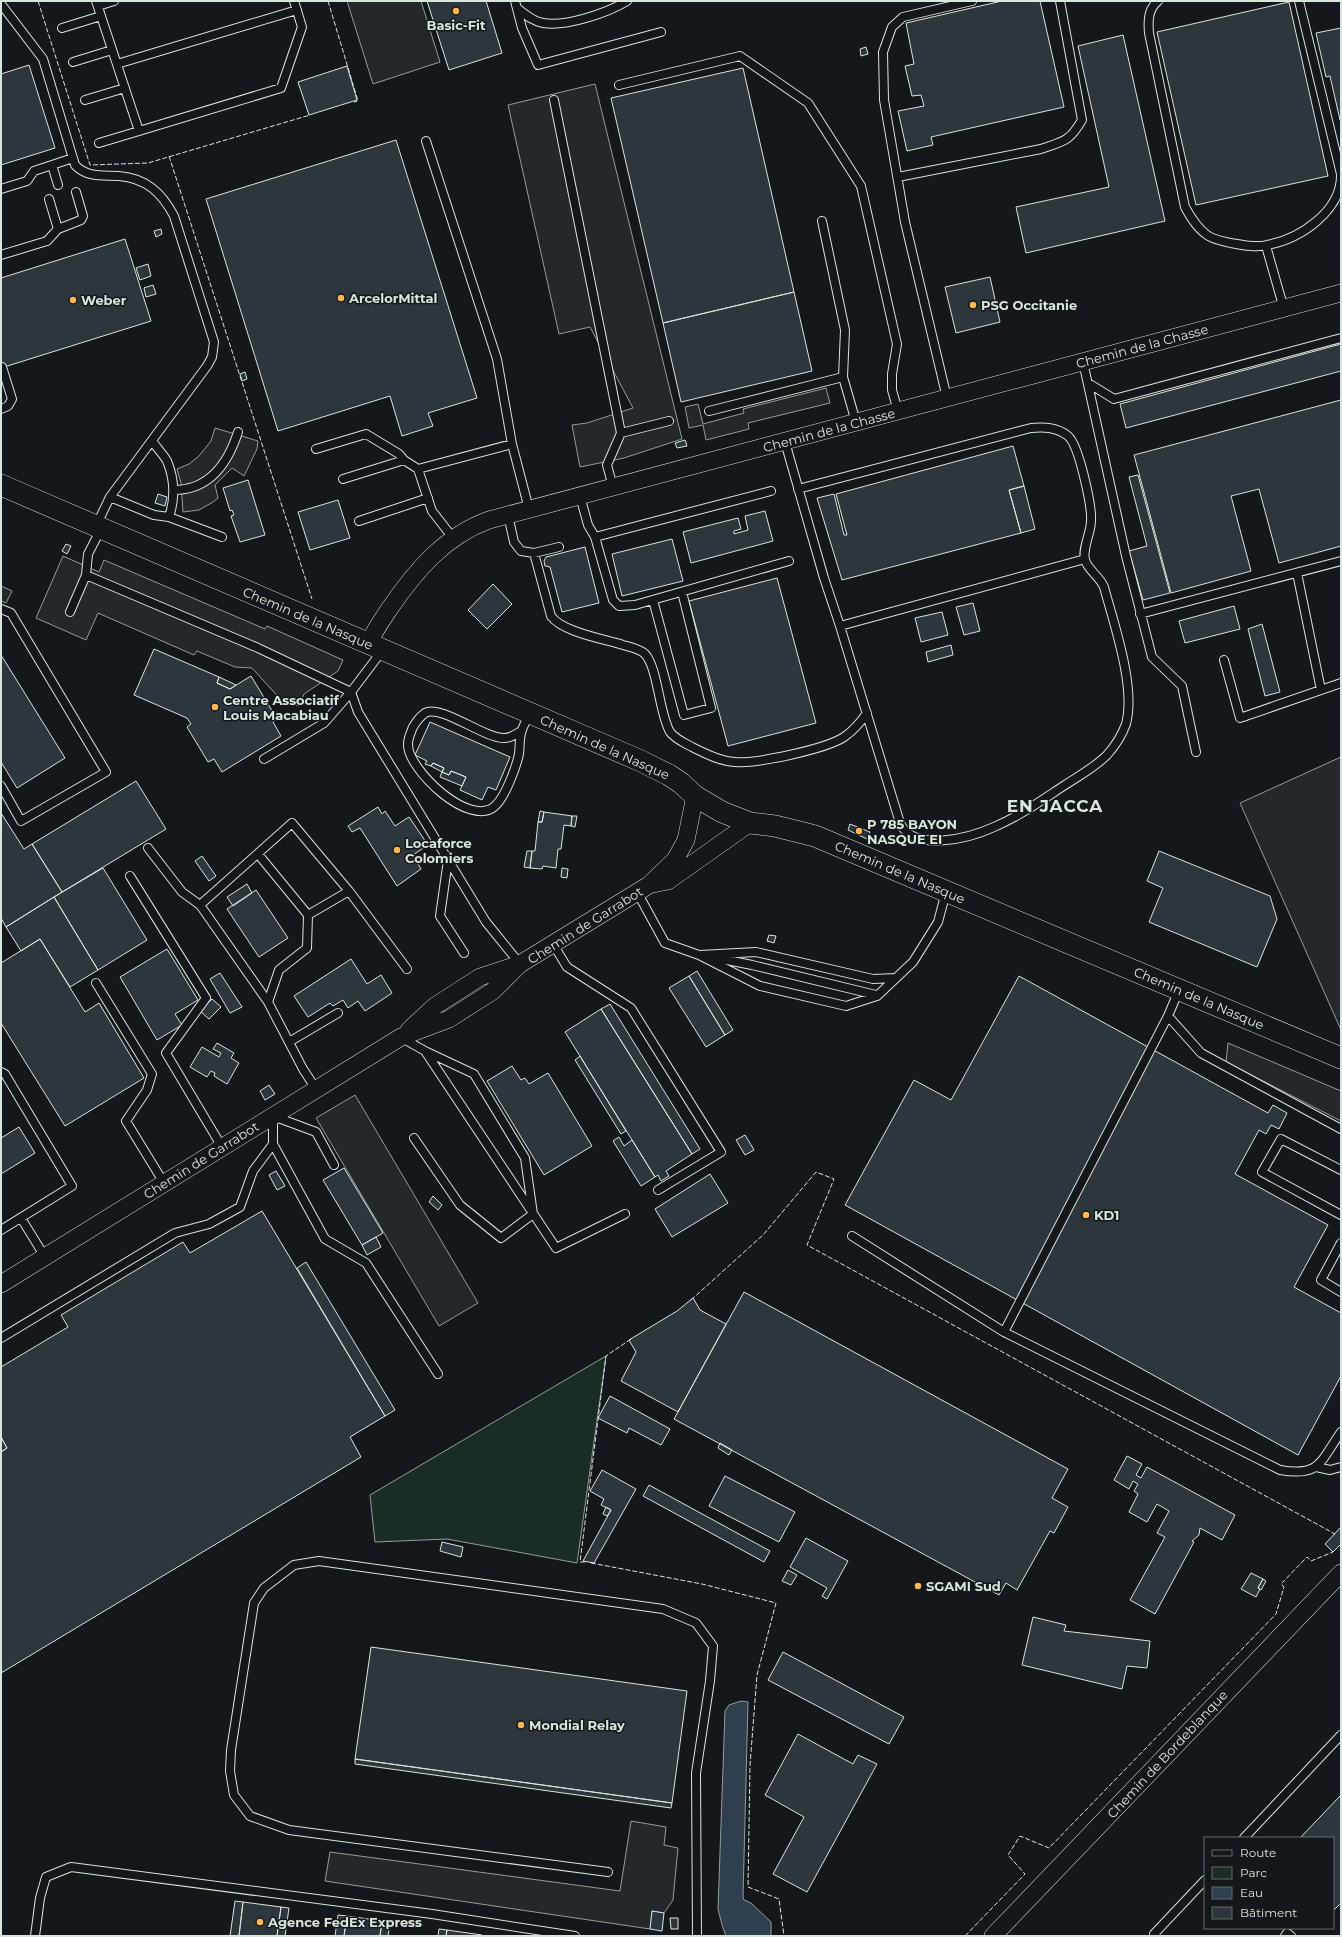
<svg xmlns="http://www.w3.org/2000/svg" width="1342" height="1937" font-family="Montserrat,sans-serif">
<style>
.green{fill:#1a2d24;stroke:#939e99}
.parking{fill:#24282b;stroke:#939e99}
.water{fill:#2f3f4d;stroke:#939e99}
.building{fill:#2c363c;stroke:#d8e6dc}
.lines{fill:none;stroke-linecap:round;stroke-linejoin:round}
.service-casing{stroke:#d8e6dc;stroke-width:10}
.minor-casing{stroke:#d8e6dc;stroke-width:18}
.tertiary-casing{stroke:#d8e6dc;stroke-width:22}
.service{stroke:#14181c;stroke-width:8}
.minor{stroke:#14181c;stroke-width:17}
.tertiary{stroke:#14181c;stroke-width:21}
.fence{stroke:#d8e6dc;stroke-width:1;stroke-dasharray:5 2;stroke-linecap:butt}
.poi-dot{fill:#ffb74d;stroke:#14181c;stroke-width:1.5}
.labels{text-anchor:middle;stroke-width:3;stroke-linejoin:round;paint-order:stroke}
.poi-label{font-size:13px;font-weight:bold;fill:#d8e6dc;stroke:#14181c;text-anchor:start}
.street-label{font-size:13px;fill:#d8e6dc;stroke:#14181c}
.district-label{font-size:17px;font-weight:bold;letter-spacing:1px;fill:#d8e6dc;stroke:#14181c}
</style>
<rect width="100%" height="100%" fill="#14181c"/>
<path class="green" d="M606 1356 577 1563 447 1539 375 1542 370 1495Z"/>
<path class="parking" d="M347 1H421L440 62 373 84Z
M595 84 682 439 624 458 580 467 572 425 587 423 633 408 590 327 559 334 508 105Z
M826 388 830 403 748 423 749 429 706 440 703 425 689 428 685 407 698 404 703 424 744 413 743 409Z
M215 428 258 441 257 449 244 476 232 468 215 485 218 498 213 502 199 510 183 512 181 483 177 469 189 464 199 456 211 441Z
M63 556 99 572 104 560 265 629 267 626 343 660 338 671 304 694 299 706 282 701 252 668 235 667 197 651 194 655 98 613 86 640 36 618Z
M1 586 12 591 6 603 1 601Z
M1341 757V1030L1240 803Z
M1228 1043 1341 1091V1121L1226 1062Z
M355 1095 478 1303 439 1326 316 1118Z
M631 1821 666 1827 664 1845 678 1848 673 1900 664 1913 652 1911 650 1929 325 1881 330 1852 620 1891Z"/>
<path class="water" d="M741 1701 748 1702 743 1897 744 1900 751 1903 771 1922V1936H726L722 1925 718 1909 725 1711 729 1705Z"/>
<path class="building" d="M427 1H486L502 53 449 70Z
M1002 1H1040L1064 107 931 137 933 145 907 151 898 111 924 106 921 95 912 96 905 66 914 64 906 23Z
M1289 2 1328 176 1196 205 1157 32Z
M1341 28V119L1340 120 1330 76 1326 77 1316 33Z
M1123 35 1165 221 1026 253 1016 207 1109 187 1078 46Z
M866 47 868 54 861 56 860 49Z
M29 65 55 148 1 165V74Z
M347 66 357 100 309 115 298 82Z
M743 68 794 292 663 323 611 98Z
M396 140 477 398 428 413 433 426 402 436 390 396 278 431 206 199Z
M161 229 162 234 156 237 154 231Z
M125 239 151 321 1 368V278Z
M148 264 151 276 140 280 136 268Z
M990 277 1000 322 956 333 945 287Z
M153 285 156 294 146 297 144 288Z
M794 292 812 371 681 402 663 323Z
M1341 344V371L1126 428 1120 404Z
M245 372 247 379 242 381 240 374Z
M1341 400V546L1279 563 1259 489 1231 496 1251 571 1171 593 1134 455Z
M685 440 687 446 677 448 675 443Z
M1013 446 1024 486 1009 490 1021 533 842 580 817 498 834 494 844 535H847L836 494Z
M1138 475 1170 593 1143 600 1129 551 1147 546 1129 477Z
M248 480 265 535 240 542 231 516 234 515 232 510 230 511 223 488Z
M1024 486 1035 529 1021 533 1009 490Z
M158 494 167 497 165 506 155 503Z
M338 500 350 538 310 550 298 512Z
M765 511 773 541 691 563 683 532 738 518 741 529 734 531V534L748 530 745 516Z
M672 539 683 581 622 596 612 554Z
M66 544 71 546 67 554 62 551Z
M585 547 599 603 562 612 550 567 545 566 544 561 546 557Z
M777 578 816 723 728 746 689 601Z
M493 584 512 604 487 629 468 610Z
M973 603 980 631 964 635 956 607Z
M1234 606 1240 629 1185 643 1179 621Z
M942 612 948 635 921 642 915 618Z
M1262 624 1280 692 1265 696 1248 629Z
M951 645 953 655 928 662 926 652Z
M154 649 219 677 217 683 230 689 251 676 277 719 273 722 281 736 222 772 214 759 208 762 187 727 191 724 187 718 134 695Z
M1 655 65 758 17 788 1 762Z
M219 677 236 685 230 689 217 683Z
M430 722 510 757 496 790 488 787 482 800 460 790 466 777 451 771 449 775 442 772 444 768 433 763 431 766 425 764 427 761 415 755Z
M433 763 444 768 442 772 431 766Z
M451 771 466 777 462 786 440 777 442 772 449 775Z
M136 781 166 829 62 892 32 844Z
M378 807 382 814 385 811 395 826 409 817 428 845 413 855 421 869 397 886 360 828 352 832 348 826Z
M540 811 544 812 542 822H538Z
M544 812 572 816 571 826 564 825 561 849H558L556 868 543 866 542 869 530 868 532 851H535L538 822H542Z
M1 813 24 849 32 844 62 892 6 927 1 918Z
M572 816H577L575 827 571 826Z
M850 824 870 832 867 839 848 830Z
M527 851H532L530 868 524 867Z
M1159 851 1270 896 1277 919 1257 967 1149 922 1163 888 1147 881Z
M202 856 216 876 209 881 195 861Z
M103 868 147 940 98 970 54 897Z
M562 868 568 869 567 878 561 877Z
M247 884 252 893 233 906 227 897Z
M256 890 288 938 259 957 227 909Z
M54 897 98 970 70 987 40 939 21 951 6 927Z
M769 935 776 936 774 943 767 941Z
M40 939 85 1012 99 1003 144 1078 65 1126 1 1023V963Z
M167 949 198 1000 175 1014 182 1025 157 1040 120 977Z
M351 959 367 984 381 975 392 993 365 1011 358 1001 348 1008 343 1000 333 1006 330 1003 308 1017 294 996Z
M697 971 733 1030 725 1035 689 976Z
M220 973 242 1007 230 1013 210 979Z
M689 976 725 1035 706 1047 669 988Z
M1019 976 1268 1113 1273 1105 1287 1113 1279 1129 1271 1125 1266 1134 1259 1130 1235 1174 1328 1225 1294 1287 1341 1313V1376L1298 1455 845 1205 914 1080 951 1100Z
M212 999 221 1007 209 1019 200 1011Z
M610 1004 700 1149 692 1154 601 1009Z
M601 1009 692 1154 666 1171 669 1176 661 1181 658 1175 655 1177 565 1032Z
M217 1043 234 1053 231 1058 239 1063 227 1084 214 1076 215 1073 211 1071 207 1077 190 1067 202 1047 219 1057 221 1053 213 1049Z
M580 1056 626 1131 621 1134 575 1060Z
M512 1066 521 1080 525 1078 529 1084 548 1073 592 1146 544 1175 487 1081Z
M269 1085 275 1094 265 1100 260 1091Z
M19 1127 35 1153 1 1174V1138Z
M745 1135 754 1150 745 1155 736 1140Z
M619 1137 624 1146 632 1140 655 1177 641 1186 613 1141Z
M344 1168 383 1233 362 1245 323 1180Z
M276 1171 285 1186 277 1190 269 1175Z
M710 1174 728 1203 672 1237 655 1209Z
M433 1196 442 1205 438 1210 429 1202Z
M262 1211 385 1416 350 1437 361 1457 1 1673V1452L7 1448 1 1437V1367L68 1327 61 1315 183 1242 190 1253Z
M376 1237 381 1247 367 1255 362 1245Z
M306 1262 395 1410 385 1416 297 1268Z
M744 1292 1068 1469 1052 1498 1068 1507 1054 1533 1050 1531 1017 1590 1006 1583 999 1595 674 1419Z
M693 1298 700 1310 726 1324 678 1412 621 1381 636 1352 629 1340 677 1311Z
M610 1396 670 1429 661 1445 629 1428 627 1433 598 1418Z
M1 1437 7 1448 1 1452Z
M720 1443 732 1450 729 1455 718 1448Z
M1127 1456 1142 1464 1136 1475 1141 1478 1147 1467 1235 1515 1222 1540 1200 1528 1199 1535 1192 1541 1194 1542 1155 1614 1130 1600 1165 1537 1157 1533 1169 1511 1157 1504 1147 1522 1129 1512 1138 1494 1134 1491 1138 1484 1133 1481 1129 1489 1114 1480Z
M602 1470 636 1489 594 1563 583 1561 611 1510 601 1505 604 1499 590 1491Z
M725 1476 795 1512 779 1542 709 1506Z
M649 1485 770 1551 764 1562 643 1496Z
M606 1507 611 1510 607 1516 603 1514Z
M1341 1527V1544L1333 1552 1325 1544Z
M806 1538 848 1561 827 1599 822 1596 827 1588 790 1567Z
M442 1542 463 1547 461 1557 440 1551Z
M788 1570 797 1575 791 1585 782 1581Z
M1251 1573 1263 1579 1258 1588 1260 1589 1256 1597 1241 1589Z
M1263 1579 1266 1581 1261 1590 1258 1588Z
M1033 1617 1066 1625 1064 1631 1150 1641 1147 1668 1127 1666 1122 1689 1022 1665Z
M371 1647 687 1691 672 1803 355 1759Z
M783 1652 904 1717 889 1744 768 1680Z
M798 1734 853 1764 858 1755 877 1764 807 1892 773 1874 804 1817 765 1795Z
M355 1759 672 1803 671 1808 355 1764Z
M1341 1795V1903L1333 1911V1838H1300Z
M235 1901 243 1902 239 1936H230Z
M243 1902 281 1907 277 1936H239Z
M281 1907 289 1908 285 1936H277Z
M652 1911 664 1913 662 1931 650 1929Z
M338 1915 347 1916 344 1936H335Z
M347 1916 382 1921 380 1936H344Z
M670 1918H678V1929H671Z
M382 1921 390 1922 388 1936H380Z
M439 1929 447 1930 446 1936H438Z
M447 1930 482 1935V1936H446Z"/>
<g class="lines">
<g class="service-casing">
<path id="service" d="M96 1 139 131 281 88 302 27 294 1
M515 1 522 28 538 65 661 32
M1158 1C1148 9 1148 21 1149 33L1185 207C1191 218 1197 228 1207 235 1214 240 1223 241 1231 243 1242 245 1256 248 1267 245 1300 239 1342 211 1341 174L1299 1
M1 4 43 59 75 165C87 178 103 175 119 176 146 178 162 193 174 216L214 342 212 357 207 366 110 497
M98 6 114 1
M517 8C525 14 532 21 543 23 566 27 607 13 627 1
M62 28 101 16
M73 62 112 50
M117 64 297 10
M619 85 740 56 808 103 861 186 897 344 892 374V390L898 411
M85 100 125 88
M554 100 621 433 607 465 613 487
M426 141 497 359 512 444
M99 143 139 131
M52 165 73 158
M898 177 1041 149C1064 141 1069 142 1082 120L1060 1
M1 189 27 181 34 171 52 165 58 185
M49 199 58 229
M822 221 845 330 843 377 856 422
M1266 246 1284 309
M1 255 47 241 58 229 81 220 83 216 76 192
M1083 362 1126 556 1152 657 1182 686 1196 752
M1088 383 1114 399 1341 338
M947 398 905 222 884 100 883 52 892 27 903 17 972 1
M1 409 8 406 12 399 2 367
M709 411 843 377
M621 433 669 421
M152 441C156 447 163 454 167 461 175 480 175 499 169 517
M785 442 824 578 840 626 900 823C914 853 970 838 994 827 1020 816 1042 800 1065 785 1079 776 1095 767 1107 755 1115 746 1122 735 1126 724 1136 687 1114 624 1104 587 1100 577 1088 570 1085 560 1082 548 1091 533 1091 521 1092 506 1079 445 1068 436 1057 427 1044 427 1031 428L798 489
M316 449 366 434 399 454 404 460 418 469
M343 479 404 460
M174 490C210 490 228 463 238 432
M580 496 588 525 595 537 771 491
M508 515 514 542 521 551 534 553 559 547
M359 521 428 498
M96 526 110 497 154 515 169 517 222 537
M595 537 613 600 619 606 635 605 789 561
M453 538 432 511 418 469 512 444 529 509
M534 553 551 616C562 632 604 639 623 645 630 647 640 649 645 654 658 668 659 713 670 732 675 739 685 743 692 747 706 754 720 761 735 762 756 764 826 749 844 737 853 731 860 723 867 713
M1297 573 1321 690
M86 575 258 648 351 692 382 651
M653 600 684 715 711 708 682 592
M1 609 11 613 106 772 21 821 1 786
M70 612 86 575 88 554 101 529
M1140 614 1341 561
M840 626 1085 559
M1224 660 1240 718 1341 683
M521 731C516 734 511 738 505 738 484 739 442 704 425 713 421 716 416 722 413 727 411 732 408 738 408 744 407 769 470 829 495 806 505 797 516 768 519 754 520 746 519 737 522 730 524 724 527 719 530 714
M264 759 324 723 351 692 358 712 486 922 520 964
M148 848 182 892 200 905
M258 854 308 915
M448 860 440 916 464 953
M130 876 206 998 166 1053 222 1147
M637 892 665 943 699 955 760 986 846 1006 877 996 913 962 938 922 946 892
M553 944 567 967 631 1008 721 1152 658 1190
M700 955 756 952 873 979 896 978
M712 957 752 965 876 995
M96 983 152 1074 147 1090 126 1121 164 1183
M1179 990 1168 1016 1004 1332 1280 1470C1320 1477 1320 1462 1341 1432
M268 1002 200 905 292 823 349 891
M1168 1016 1201 1053 1341 1129
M402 1038 425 1051 556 1248 625 1214
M289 1042 338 1013
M1 1072 5 1074 72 1186 1 1230
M316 1089 303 1069 268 1002 279 970 307 948 308 915 349 891 407 969
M414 1138 460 1205 501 1238 533 1214 525 1158 474 1074 425 1051
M334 1165 316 1132 273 1116V1144L325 1239 366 1263 438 1374
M1341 1170 1281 1139 1262 1172 1341 1215
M21 1218 45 1257
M852 1236 1004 1332
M1341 1243 1321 1280 1341 1292
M1 1338 175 1233 209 1224 240 1207 253 1171 273 1144
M1316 1467 1330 1470 1341 1467
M1244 1838 1341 1735
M608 1872 289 1830 250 1816 234 1795 230 1771 231 1750 254 1603 264 1588 294 1565 319 1561 663 1609 696 1623 713 1646 710 1681 696 1773 697 1936
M35 1936 40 1898 46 1877 71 1867 432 1914 575 1936
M1156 1936 1154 1934 1205 1880
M1285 1936 1287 1933 1291 1936"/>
</g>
<g class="minor-casing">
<path id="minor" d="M368 645C374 631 382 620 390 608 416 570 445 536 489 520L1341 293
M653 884 668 881 750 823
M409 1030 435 1006 480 977 517 965
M1 1284 401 1037 449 1019 493 991 520 964 649 885 675 860 686 840 695 796
M993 1936 1341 1573"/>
</g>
<g class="tertiary-casing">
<path id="tertiary" d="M1 485 641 761 669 775 681 783 695 796 722 812 750 823 775 826 815 836 1341 1058"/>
</g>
<use href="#service" class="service"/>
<use href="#minor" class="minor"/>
<use href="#tertiary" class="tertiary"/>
<path class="fence" d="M38 1 90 165 148 163 310 115
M328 1 358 101 354 102
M169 156 312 599
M691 1300 763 1235 816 1172 834 1179 807 1245 1335 1534 1334 1535
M585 1562H580L606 1356 631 1339
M591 1563 702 1584 776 1603 757 1675 750 1765 748 1887 779 1899 784 1936
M965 1936 1025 1874 1008 1855 1020 1836 1049 1848 1276 1614 1284 1587 1281 1584 1307 1557 1311 1561 1333 1552 1332 1551"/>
</g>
<g class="poi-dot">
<circle cx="456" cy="11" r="4"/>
<circle cx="341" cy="298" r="4"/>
<circle cx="73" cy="300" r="4"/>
<circle cx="973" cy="305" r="4"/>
<circle cx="215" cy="707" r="4"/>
<circle cx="859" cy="831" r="4"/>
<circle cx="397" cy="850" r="4"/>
<circle cx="1086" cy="1215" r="4"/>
<circle cx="918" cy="1586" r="4"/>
<circle cx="521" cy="1725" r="4"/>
<circle cx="260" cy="1922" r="4"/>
</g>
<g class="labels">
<g class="poi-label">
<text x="456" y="30" text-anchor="middle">Basic-Fit</text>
<text x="349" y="303">ArcelorMittal</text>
<text x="81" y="305">Weber</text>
<text x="981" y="310">PSG Occitanie</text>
<text x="223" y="705">Centre Associatif<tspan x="223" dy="15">Louis Macabiau</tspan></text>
<text x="867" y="829">P 785 BAYON<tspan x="867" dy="15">NASQUE EI</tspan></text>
<text x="405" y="848">Locaforce<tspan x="405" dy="15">Colomiers</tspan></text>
<text x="1094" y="1220">KD1</text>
<text x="926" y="1591">SGAMI Sud</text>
<text x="529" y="1730">Mondial Relay</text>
<text x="268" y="1927">Agence FedEx Express</text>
</g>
<g class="street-label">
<text transform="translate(1142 346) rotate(-15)" y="5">Chemin de la Chasse</text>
<text transform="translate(829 430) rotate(-15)" y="5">Chemin de la Chasse</text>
<text transform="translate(308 618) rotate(23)" y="5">Chemin de la Nasque</text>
<text transform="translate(605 747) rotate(24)" y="5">Chemin de la Nasque</text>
<text transform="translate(900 872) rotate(23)" y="5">Chemin de la Nasque</text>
<text transform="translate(585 925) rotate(-32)" y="5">Chemin de Garrabot</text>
<text transform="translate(1199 998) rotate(23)" y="5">Chemin de la Nasque</text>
<text transform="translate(201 1160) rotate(-32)" y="5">Chemin de Garrabot</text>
<text transform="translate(1167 1754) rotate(-47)" y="5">Chemin de Bordeblanque</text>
</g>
<g class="district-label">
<text x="1055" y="812">EN JACCA</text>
</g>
</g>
<rect width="1342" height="1937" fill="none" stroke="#d8e6dc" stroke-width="4"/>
<rect x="1204" y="1837" width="130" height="92" fill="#14181c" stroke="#626a69"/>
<rect x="1212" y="1850" width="20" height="6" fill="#14181c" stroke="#626a69"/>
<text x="1240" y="1857" font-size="12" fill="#d8e6dc">Route</text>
<rect x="1212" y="1867" width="20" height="12" fill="#1a2d24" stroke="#626a69"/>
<text x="1240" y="1877" font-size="12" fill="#d8e6dc">Parc</text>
<rect x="1212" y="1887" width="20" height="12" fill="#2f3f4d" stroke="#626a69"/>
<text x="1240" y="1897" font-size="12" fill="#d8e6dc">Eau</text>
<rect x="1212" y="1907" width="20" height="12" fill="#2c363c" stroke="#626a69"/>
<text x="1240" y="1917" font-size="12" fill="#d8e6dc">Bâtiment</text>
</svg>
